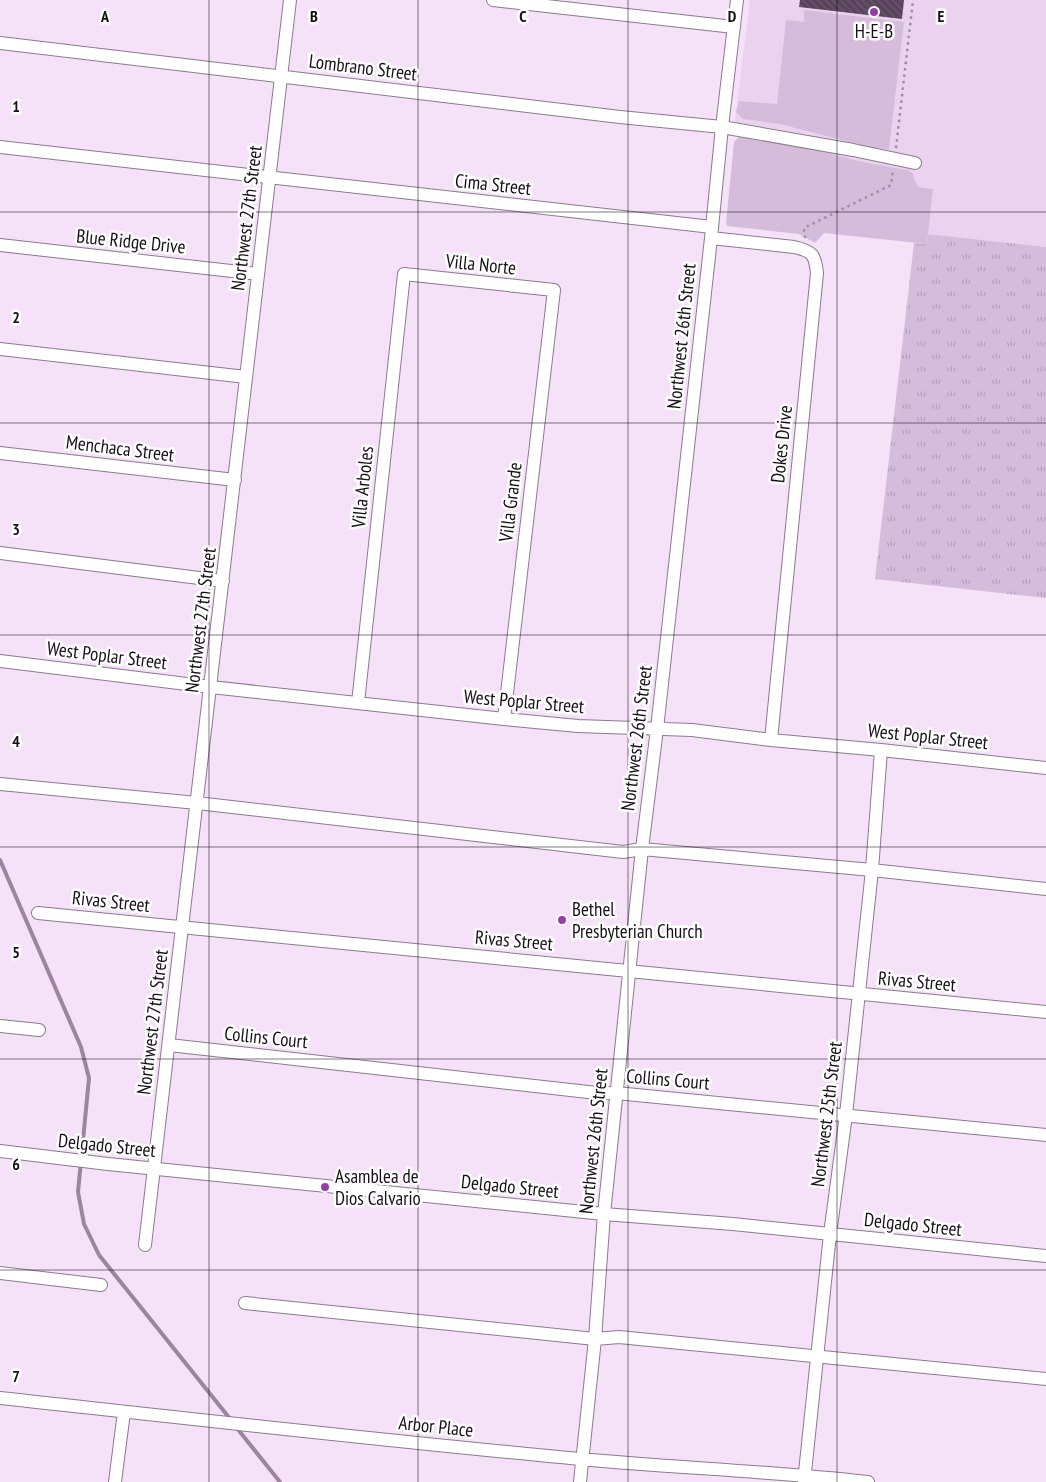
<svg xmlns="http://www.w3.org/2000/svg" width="1046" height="1482" font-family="'PT Sans Narrow',sans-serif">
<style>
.built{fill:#ebd3ef}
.grass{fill:#d6bcdb}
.park{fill:url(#park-tufts)}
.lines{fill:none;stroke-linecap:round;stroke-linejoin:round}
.stream{stroke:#9d84a1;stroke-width:4}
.building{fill:url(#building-back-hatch)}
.minor-casing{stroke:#8b7a8e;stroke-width:14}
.path{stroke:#9d8fa0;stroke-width:2.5;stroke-dasharray:2.5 4;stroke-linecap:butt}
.minor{stroke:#fff;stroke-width:12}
.grid{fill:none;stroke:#160f17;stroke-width:1;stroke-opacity:0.55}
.poi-dot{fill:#963ca7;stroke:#fff;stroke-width:2}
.labels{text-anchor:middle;stroke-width:5;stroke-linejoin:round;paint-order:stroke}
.poi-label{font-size:19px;fill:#160f17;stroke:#fff;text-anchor:start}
.street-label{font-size:19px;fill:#160f17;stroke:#fff}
.grid-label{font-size:16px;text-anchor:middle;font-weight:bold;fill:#160f17;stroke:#fff;stroke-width:5;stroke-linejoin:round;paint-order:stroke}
</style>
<defs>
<pattern id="park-tufts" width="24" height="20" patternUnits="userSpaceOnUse" patternTransform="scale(1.25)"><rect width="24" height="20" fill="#d6bcdb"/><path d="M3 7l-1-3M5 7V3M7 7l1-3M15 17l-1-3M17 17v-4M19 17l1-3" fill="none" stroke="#b7a0bb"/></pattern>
<pattern id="building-back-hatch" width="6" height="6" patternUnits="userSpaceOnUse" patternTransform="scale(1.25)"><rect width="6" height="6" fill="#59435d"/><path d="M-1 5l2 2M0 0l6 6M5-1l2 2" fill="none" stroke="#6c5a6f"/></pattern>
</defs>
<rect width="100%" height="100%" fill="#f5e2f8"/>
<path class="built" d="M750 0H1046V247L928 234 933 189 919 187 914 179 913 173 908 170 863 162 776 140 733 134Z"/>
<path class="grass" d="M804 10 904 22 889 149 873 148 780 124 743 119 736 112 739 101 777 104 786 20 804 22Z
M740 136 776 140 863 162 908 170 913 173 914 179 919 187 933 189 927 244 824 233 815 243 799 234 727 226 726 223 734 142Z"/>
<path class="park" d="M928 234 1046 247V598L875 579 914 243 927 244Z"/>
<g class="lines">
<path class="stream" d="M0 860 81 1047 89 1078 78 1192 84 1224 99 1255 231 1420
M236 1427 280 1482"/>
</g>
<path class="building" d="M800 0H904L902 19 799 7Z"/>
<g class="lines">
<g class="minor-casing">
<path id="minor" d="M493 0 734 27
M0 43 620 117 722 127 853 150 915 163
M0 147 712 227
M711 238 794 247C813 251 815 255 817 273L771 740
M0 245 258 274
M0 349 246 377
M0 453 235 480
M0 553 223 581
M0 661 211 687 504 719 578 726 692 730 771 740 881 750 1046 768
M358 703 404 274 554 290 504 719
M0 784 197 803 623 852 642 849 872 870 1046 889
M38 913 1046 1012
M0 1026 39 1030
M169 1045 597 1093H616L1046 1135
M0 1151 108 1164 604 1214 733 1224 1046 1256
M145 1245 290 0
M0 1273 101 1285
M245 1303 595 1339 619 1337 1046 1379
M0 1398C193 1419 386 1441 580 1459 676 1468 772 1471 868 1482
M115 1482 124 1412
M580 1482 595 1339 604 1214 642 849 657 729 711 238 722 127 737 0
M804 1482 830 1234 846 1115 872 870 881 750"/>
</g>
<path class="path" d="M896 148 913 0
M805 238 804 228 891 185 893 170"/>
<use href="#minor" class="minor"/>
</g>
<path class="grid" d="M209 0V1482M418 0V1482M628 0V1482M837 0V1482M0 212H1046M0 423H1046M0 635H1046M0 847H1046M0 1059H1046M0 1270H1046"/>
<g class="poi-dot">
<circle cx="874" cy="12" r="5"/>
<circle cx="562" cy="920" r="5"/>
<circle cx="325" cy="1187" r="5"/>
</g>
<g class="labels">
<g class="poi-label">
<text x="874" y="38" text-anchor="middle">H-E-B</text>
<text x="572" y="916">Bethel<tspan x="572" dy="22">Presbyterian Church</tspan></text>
<text x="335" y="1183">Asamblea de<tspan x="335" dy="22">Dios Calvario</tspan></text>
</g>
<g class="street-label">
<text transform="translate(363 67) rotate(7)" y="7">Lombrano Street</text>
<text transform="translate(493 184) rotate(6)" y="7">Cima Street</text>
<text transform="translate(246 218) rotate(-83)" y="7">Northwest 27th Street</text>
<text transform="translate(131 241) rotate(6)" y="7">Blue Ridge Drive</text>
<text transform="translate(481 264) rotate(6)" y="7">Villa Norte</text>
<text transform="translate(681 336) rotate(-84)" y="7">Northwest 26th Street</text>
<text transform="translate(781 444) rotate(-84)" y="7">Dokes Drive</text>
<text transform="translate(120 448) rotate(7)" y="7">Menchaca Street</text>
<text transform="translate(362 487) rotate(-84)" y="7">Villa Arboles</text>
<text transform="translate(510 502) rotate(-83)" y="7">Villa Grande</text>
<text transform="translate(200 620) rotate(-83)" y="7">Northwest 27th Street</text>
<text transform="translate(107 655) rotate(7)" y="7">West Poplar Street</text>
<text transform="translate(524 701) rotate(5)" y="7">West Poplar Street</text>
<text transform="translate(928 736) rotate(6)" y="7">West Poplar Street</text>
<text transform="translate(636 738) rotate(-83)" y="7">Northwest 26th Street</text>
<text transform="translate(111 901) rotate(6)" y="7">Rivas Street</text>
<text transform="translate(514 940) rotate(5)" y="7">Rivas Street</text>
<text transform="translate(917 981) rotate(5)" y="7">Rivas Street</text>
<text transform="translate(152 1022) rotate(-83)" y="7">Northwest 27th Street</text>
<text transform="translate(266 1037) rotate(6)" y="7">Collins Court</text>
<text transform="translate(668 1079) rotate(5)" y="7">Collins Court</text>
<text transform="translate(826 1114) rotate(-83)" y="7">Northwest 25th Street</text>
<text transform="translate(593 1141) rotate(-84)" y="7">Northwest 26th Street</text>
<text transform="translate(107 1145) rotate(6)" y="7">Delgado Street</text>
<text transform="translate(510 1186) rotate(6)" y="7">Delgado Street</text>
<text transform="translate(913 1224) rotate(6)" y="7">Delgado Street</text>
<text transform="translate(436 1426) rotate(6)" y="7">Arbor Place</text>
</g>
</g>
<g class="grid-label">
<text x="105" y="22">A</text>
<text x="314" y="22">B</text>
<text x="523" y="22">C</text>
<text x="732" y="22">D</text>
<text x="941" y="22">E</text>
<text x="16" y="112">1</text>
<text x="16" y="323">2</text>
<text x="16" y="535">3</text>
<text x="16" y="747">4</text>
<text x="16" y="958">5</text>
<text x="16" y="1170">6</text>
<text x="16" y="1382">7</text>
</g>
</svg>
